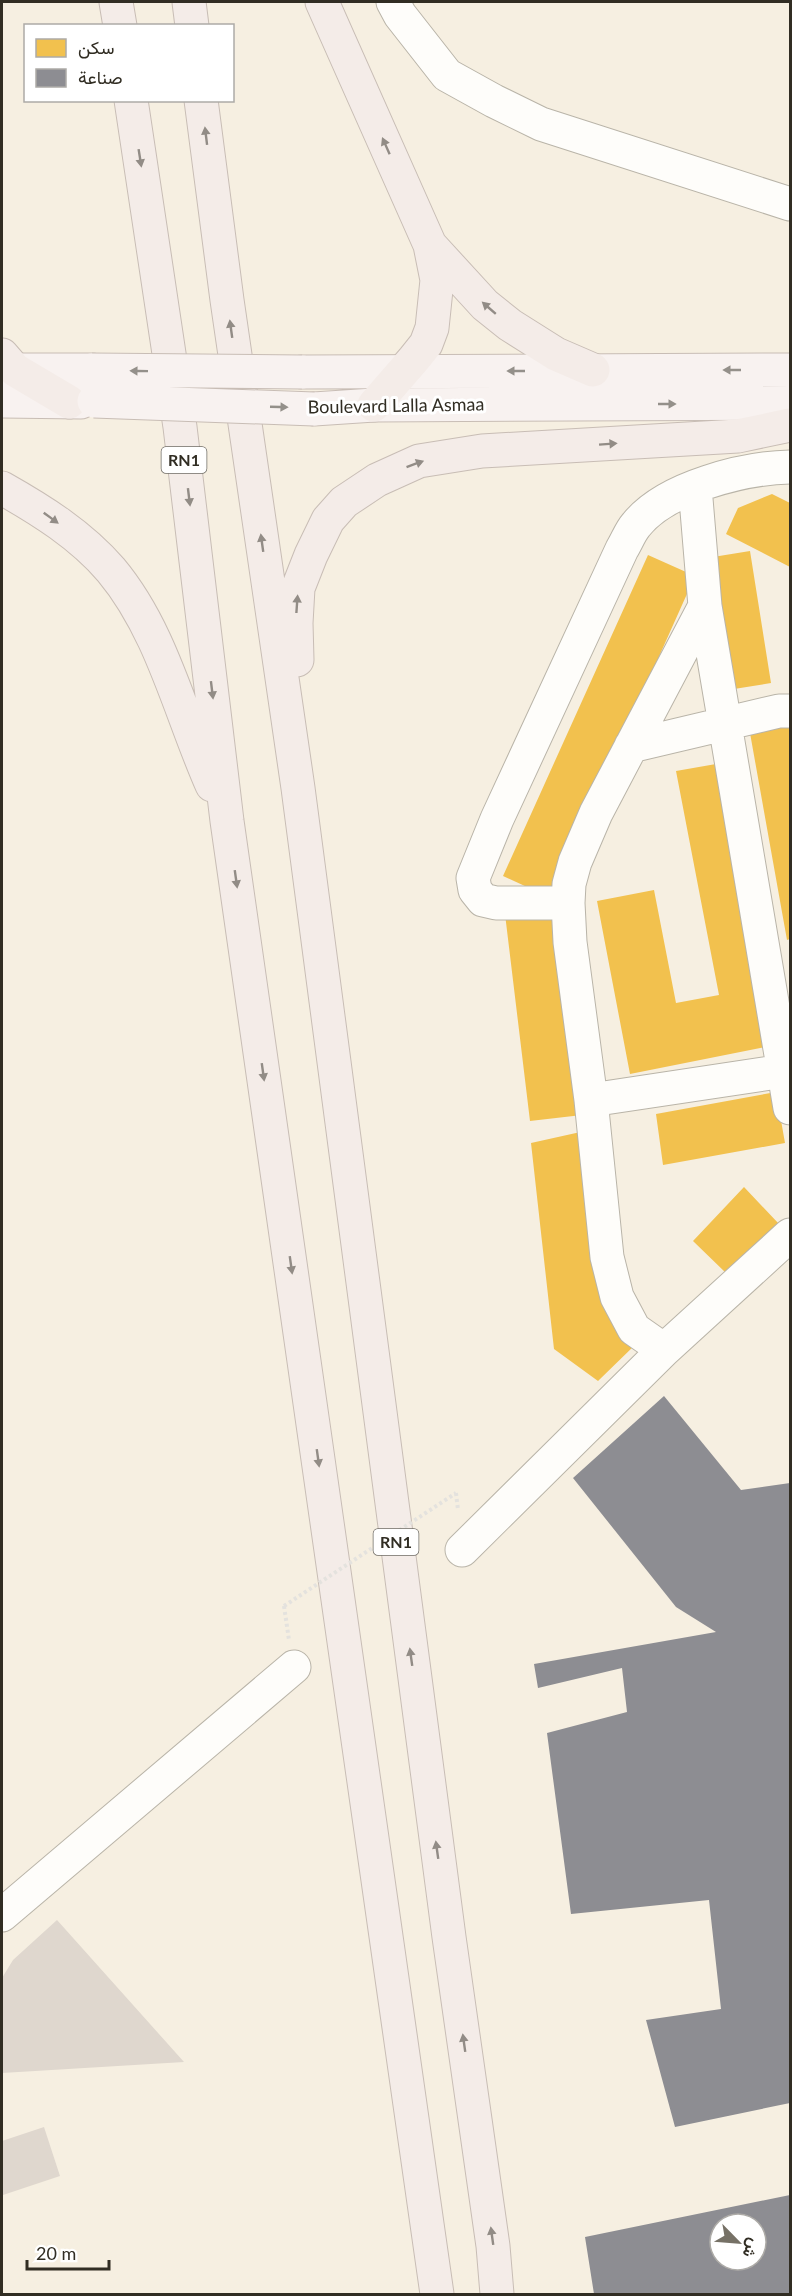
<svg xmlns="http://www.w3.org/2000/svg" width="792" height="2296" font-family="Lato,Vazirmatn,sans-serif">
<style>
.homes{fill:#f2c14e}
.industry{fill:#8d8d92;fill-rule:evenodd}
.building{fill:#dfd7ce}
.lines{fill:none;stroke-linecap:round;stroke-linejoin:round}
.minor-casing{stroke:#b9b4a8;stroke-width:35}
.major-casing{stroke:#c8bdb5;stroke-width:35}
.highway-casing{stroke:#c8bdb5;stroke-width:35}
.path{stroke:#e4e2de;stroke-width:4;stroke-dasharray:3 3;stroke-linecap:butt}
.minor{stroke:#fefdfa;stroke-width:33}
.major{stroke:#f8f2f0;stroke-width:33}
.highway{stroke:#f4ece8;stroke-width:33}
.major-bridge-casing{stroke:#c8bdb5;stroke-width:35;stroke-linecap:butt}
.path-bridge{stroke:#e4e2de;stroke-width:4;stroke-dasharray:3 3;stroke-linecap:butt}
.major-bridge{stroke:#f8f2f0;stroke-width:33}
.oneway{fill:#928c86}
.oneway2{fill:#94908a}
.labels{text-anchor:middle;stroke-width:6;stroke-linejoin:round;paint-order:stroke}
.shield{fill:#fff;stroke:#6f6c65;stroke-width:1.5}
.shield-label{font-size:16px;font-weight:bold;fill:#312d23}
.street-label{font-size:18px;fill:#312d23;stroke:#fff}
</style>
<rect width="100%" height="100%" fill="#f6efe1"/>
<path class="homes" d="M772 494 790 503V567L726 534 738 508Z
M750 551 771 683 734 689 713 557Z
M648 555 695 576 551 898 503 876Z
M790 726V939L787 940 750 733Z
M716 764 770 1046 630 1074 597 901 654 890 676 1003 719 995 676 771Z
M557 907 582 1115 530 1121 505 914Z
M776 1092 785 1143 663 1165 656 1114Z
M585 1131 636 1344 598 1381 554 1349 531 1143Z
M744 1187 779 1224 727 1274 693 1241Z"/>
<path class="industry" d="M664 1396 741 1490 790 1483V2103L675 2127 646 2020 721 2009 709 1900 571 1914 547 1733 627 1712 622 1668 538 1688 534 1664 716 1632 676 1607 573 1478Z
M790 2195V2294H594L585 2237ZM720 2224H756V2260H720Z"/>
<path class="building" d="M57 1920 184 2062 2 2073V1978L13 1960Z
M44 2127 60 2176 3 2195 2 2141Z"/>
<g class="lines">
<g class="minor-casing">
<path id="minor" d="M393 2 400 15 447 75 494 101 541 124 790 204
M695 487 705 606 790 1108
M631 746 779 711H790
M568 903H496L483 900 475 890 473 878 497 819 622 549C627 541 630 532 636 525 666 487 745 468 790 467
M591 1100 784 1071
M664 1350 634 1329 617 1297 607 1257 591 1100 570 942 568 903 569 884 575 862 596 813 705 606
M462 1550 664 1350 790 1235
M2 1915 294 1667"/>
</g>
<g class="major-casing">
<path id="major" d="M4 370H92
M302 372 790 370
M2 401 81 402
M314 409 374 405 790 403"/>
</g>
<g class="highway-casing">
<path id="highway" d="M116 2 120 26
M189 2 192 26
M322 2 430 245 485 305 510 325 556 354 593 370
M131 100 180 427 227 821 437 2294
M201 100 227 300 298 788 449 1937 493 2246 497 2294
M2 355 15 370 69 402
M374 405 414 359 426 344 432 328 437 280 430 245
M2 488C41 510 81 535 111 570 162 631 180 713 212 785
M297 660 296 623 298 588 311 555 328 520 344 502 377 480 419 461 482 451 738 436 790 425"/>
</g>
<path class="path" d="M456 1493 458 1510
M284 1606 289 1640"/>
<use href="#minor" class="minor"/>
<use href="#major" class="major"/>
<use href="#highway" class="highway"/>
<g class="major-bridge-casing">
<path id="major-bridge" d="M92 370 302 372
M94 401 314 409"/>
</g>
<path class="path-bridge" d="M284 1606 456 1493"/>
<use href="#major-bridge" class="major-bridge"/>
</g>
<defs><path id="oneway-solid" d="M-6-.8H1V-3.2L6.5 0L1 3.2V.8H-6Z" transform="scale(1.5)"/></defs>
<g class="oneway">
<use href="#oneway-solid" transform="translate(206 136) rotate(-97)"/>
<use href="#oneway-solid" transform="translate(386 146) rotate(-114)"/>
<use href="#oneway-solid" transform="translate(140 158) rotate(81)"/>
<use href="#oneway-solid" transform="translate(489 308) rotate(-139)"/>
<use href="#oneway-solid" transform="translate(231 329) rotate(-98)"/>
<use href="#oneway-solid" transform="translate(608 444) rotate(-4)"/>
<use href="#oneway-solid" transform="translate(415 464) rotate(-20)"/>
<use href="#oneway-solid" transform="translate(189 497) rotate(83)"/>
<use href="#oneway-solid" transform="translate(51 518) rotate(36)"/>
<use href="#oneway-solid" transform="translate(262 543) rotate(-98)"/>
<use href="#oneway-solid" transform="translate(297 604) rotate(-86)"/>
<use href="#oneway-solid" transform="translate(212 690) rotate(83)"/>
<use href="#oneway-solid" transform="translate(236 879) rotate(82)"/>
<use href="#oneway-solid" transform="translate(263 1072) rotate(82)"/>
<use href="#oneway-solid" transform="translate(291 1265) rotate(82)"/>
<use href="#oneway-solid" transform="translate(318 1458) rotate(82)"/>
<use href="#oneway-solid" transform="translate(411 1657) rotate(-98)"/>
<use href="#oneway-solid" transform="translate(437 1850) rotate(-98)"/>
<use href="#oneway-solid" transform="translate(464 2043) rotate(-98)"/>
<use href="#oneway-solid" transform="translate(492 2236) rotate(-98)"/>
</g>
<g class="oneway2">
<use href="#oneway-solid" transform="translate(732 370) rotate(-180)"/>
<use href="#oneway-solid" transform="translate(139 371) rotate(-179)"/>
<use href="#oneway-solid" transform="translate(516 371) rotate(-180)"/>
<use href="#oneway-solid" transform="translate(667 404)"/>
<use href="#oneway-solid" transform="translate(279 407) rotate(2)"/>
</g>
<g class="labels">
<g class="shield">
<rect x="161.5" y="447" width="45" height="26" rx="4.5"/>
<rect x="373.5" y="1529" width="45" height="26" rx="4.5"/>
</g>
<g class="shield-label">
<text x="184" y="466">RN1</text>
<text x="396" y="1548">RN1</text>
</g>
<g class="street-label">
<text transform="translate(396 406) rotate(-1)" y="6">Boulevard Lalla Asmaa</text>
</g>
</g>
<rect width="792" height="2296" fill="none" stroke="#312d23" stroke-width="6"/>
<rect x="24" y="24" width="210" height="78" fill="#ffffff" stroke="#adaba7" stroke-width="1.5"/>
<rect x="36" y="39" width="30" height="18" fill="#f2c14e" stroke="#adaba7" stroke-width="1.5"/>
<text x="78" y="54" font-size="18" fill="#312d23">سكن</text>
<rect x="36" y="69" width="30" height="18" fill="#8d8d92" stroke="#adaba7" stroke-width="1.5"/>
<text x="78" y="84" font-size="18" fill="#312d23">صناعة</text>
<g transform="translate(738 2242) rotate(115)"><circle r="28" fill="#ffffff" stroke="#adaba7" stroke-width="1.5"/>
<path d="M0-4.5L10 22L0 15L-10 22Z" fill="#767166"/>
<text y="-9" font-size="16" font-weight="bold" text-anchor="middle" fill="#312d23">ش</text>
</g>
<path d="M27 2260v9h82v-9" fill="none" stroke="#312d23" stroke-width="3"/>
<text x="36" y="2260" font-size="18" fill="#312d23" stroke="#ffffff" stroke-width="4.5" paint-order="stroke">20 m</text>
</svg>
